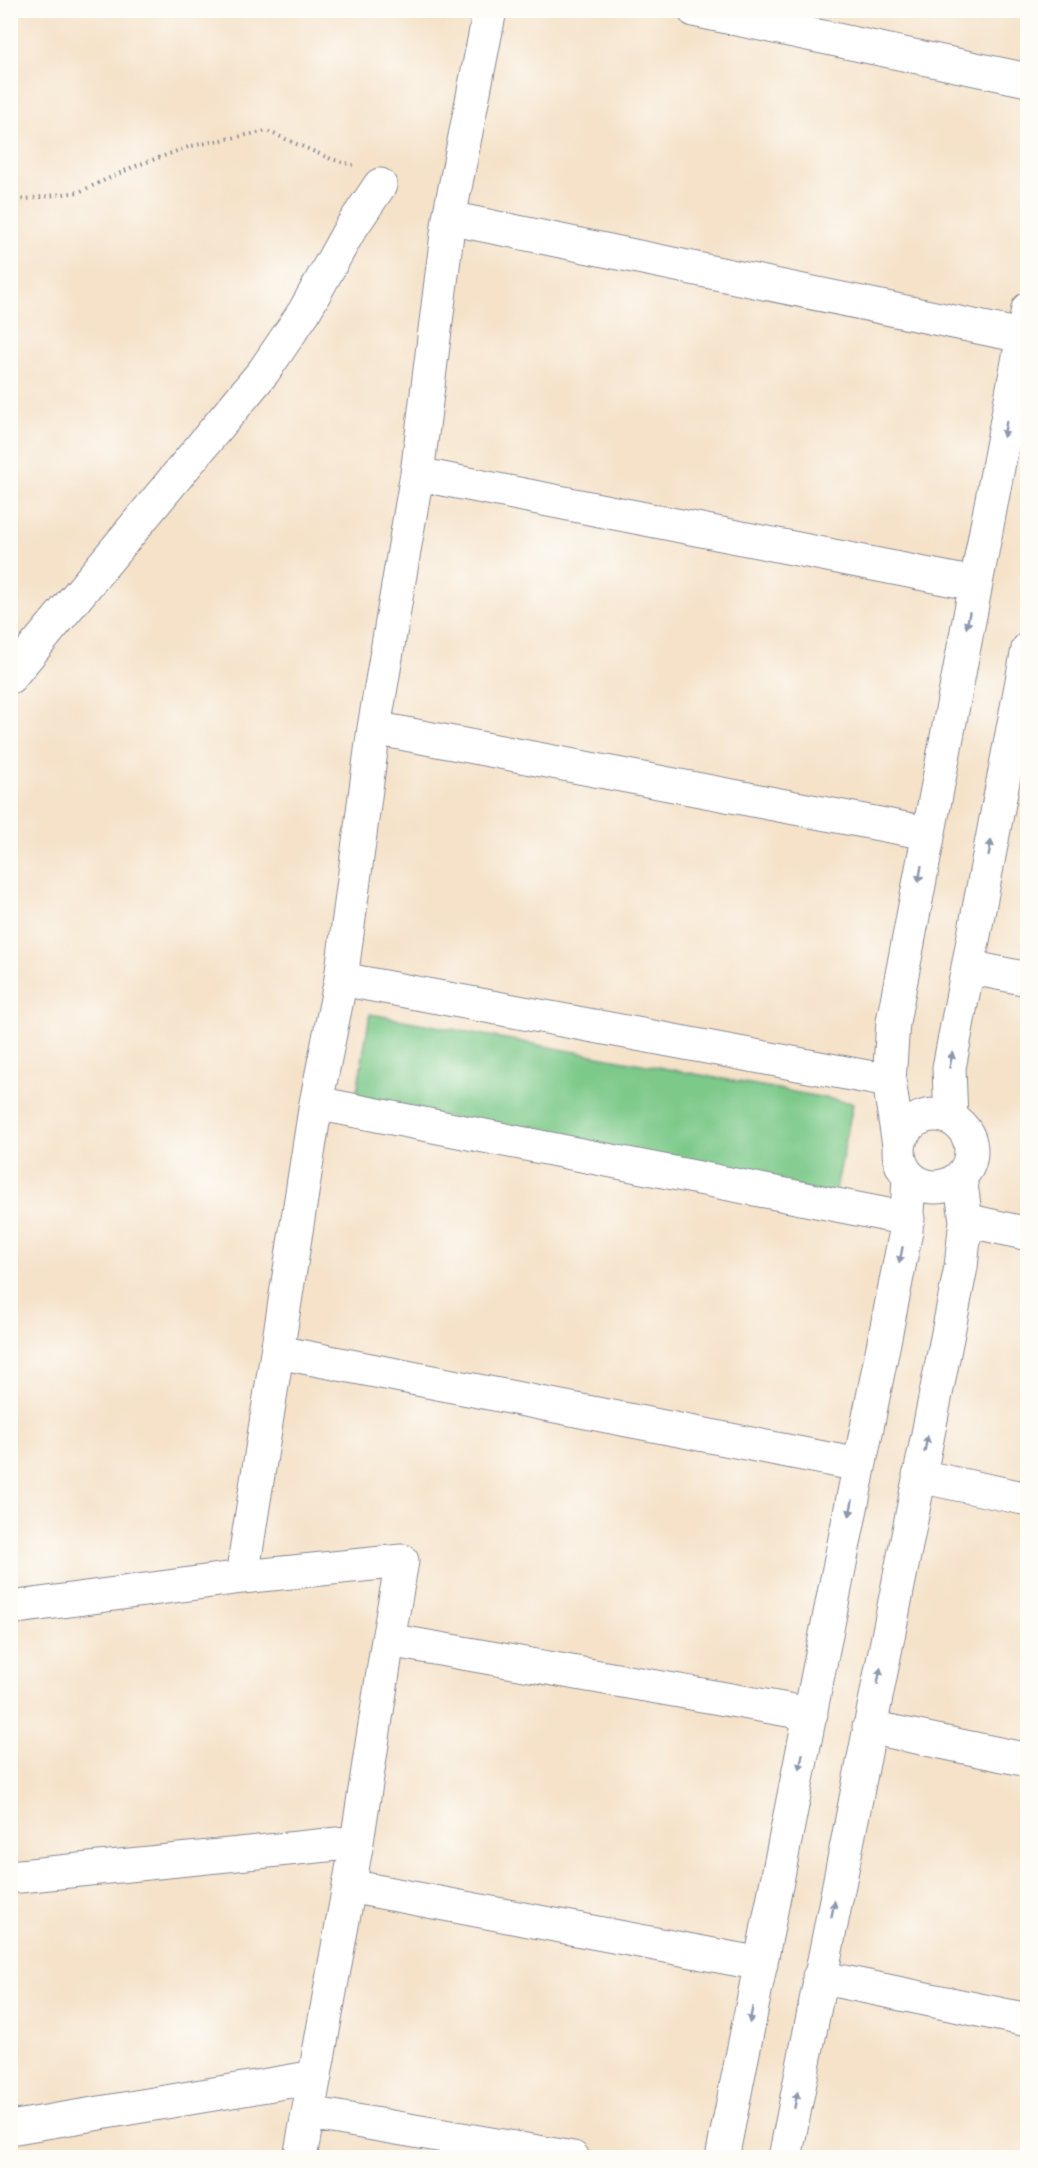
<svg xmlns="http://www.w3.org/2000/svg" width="1038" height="2168" font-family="'Playpen Sans',sans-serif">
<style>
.green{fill:#7bc989;stroke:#4b7c74;stroke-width:1.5}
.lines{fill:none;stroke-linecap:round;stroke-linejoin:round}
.minor-casing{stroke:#888894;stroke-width:35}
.path{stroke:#888894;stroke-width:4;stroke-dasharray:1.5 4.5;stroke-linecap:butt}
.minor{stroke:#fff;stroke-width:33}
.oneway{fill:#8d97ae}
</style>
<rect width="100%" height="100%" fill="#fdfcf7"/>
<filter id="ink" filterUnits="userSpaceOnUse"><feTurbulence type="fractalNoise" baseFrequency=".0167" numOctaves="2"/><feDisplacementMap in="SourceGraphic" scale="12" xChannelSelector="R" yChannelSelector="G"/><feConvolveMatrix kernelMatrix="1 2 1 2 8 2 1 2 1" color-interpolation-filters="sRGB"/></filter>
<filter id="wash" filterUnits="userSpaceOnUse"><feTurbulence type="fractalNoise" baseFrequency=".008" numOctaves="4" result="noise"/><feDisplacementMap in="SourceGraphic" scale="24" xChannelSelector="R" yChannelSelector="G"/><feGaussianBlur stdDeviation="1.35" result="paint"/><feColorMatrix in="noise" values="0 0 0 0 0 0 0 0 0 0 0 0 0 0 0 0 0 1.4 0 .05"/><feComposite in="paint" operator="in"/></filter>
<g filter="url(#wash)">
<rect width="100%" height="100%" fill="#f5e2c9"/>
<path class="green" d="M370 1014 853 1103 835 1195 356 1098Z"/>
</g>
<g filter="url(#ink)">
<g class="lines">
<g class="minor-casing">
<path id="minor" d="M694 10 1028 80
M449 218 1022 336
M417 474 975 584
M10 677 264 371 304 312 349 231 380 185
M374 728 927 833
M968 967 1028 979
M341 979 889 1081
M316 1103 908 1219
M899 1151a36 36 0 1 1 72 0a36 36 0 1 1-72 0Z
M951 1119 949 1068 1028 649
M899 1145 889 1081 893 1022 1028 309
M966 1220 1028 1234
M278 1352 859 1465
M919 1476 1028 1499
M10 1608 242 1577
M388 1640 811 1714
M869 1727 1028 1760
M10 1877 357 1842
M349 1886 761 1964
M819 1977 1028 2020
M309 2113 573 2158
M10 2128 315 2077
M300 2158 357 1842 388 1640 402 1561 242 1577 316 1103 341 979 374 728 417 474 449 218 490 10
M722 2158 906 1231 909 1177
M785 2158 961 1267 966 1220 960 1177"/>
</g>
<path class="path" d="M10 201 79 192 133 167 191 146 267 131 331 159 353 165"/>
<use href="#minor" class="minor"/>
</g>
<defs><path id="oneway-solid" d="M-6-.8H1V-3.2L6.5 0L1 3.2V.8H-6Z" transform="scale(1.5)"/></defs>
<g class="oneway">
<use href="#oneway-solid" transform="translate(1005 429) rotate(101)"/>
<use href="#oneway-solid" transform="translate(968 620) rotate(101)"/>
<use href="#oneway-solid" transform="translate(990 848) rotate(-80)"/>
<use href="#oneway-solid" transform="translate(920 874) rotate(100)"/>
<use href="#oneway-solid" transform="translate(951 1060) rotate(-79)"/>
<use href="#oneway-solid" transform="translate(901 1255) rotate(101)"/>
<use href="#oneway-solid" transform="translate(926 1444) rotate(-79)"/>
<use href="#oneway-solid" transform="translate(851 1508) rotate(101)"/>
<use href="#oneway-solid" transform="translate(879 1676) rotate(-79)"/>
<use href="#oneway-solid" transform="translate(801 1762) rotate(101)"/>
<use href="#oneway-solid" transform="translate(833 1909) rotate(-79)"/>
<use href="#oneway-solid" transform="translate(751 2015) rotate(101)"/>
<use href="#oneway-solid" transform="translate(796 2100) rotate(-79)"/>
</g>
</g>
<rect width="1038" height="2168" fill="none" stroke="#fdfcf7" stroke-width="36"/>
</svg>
